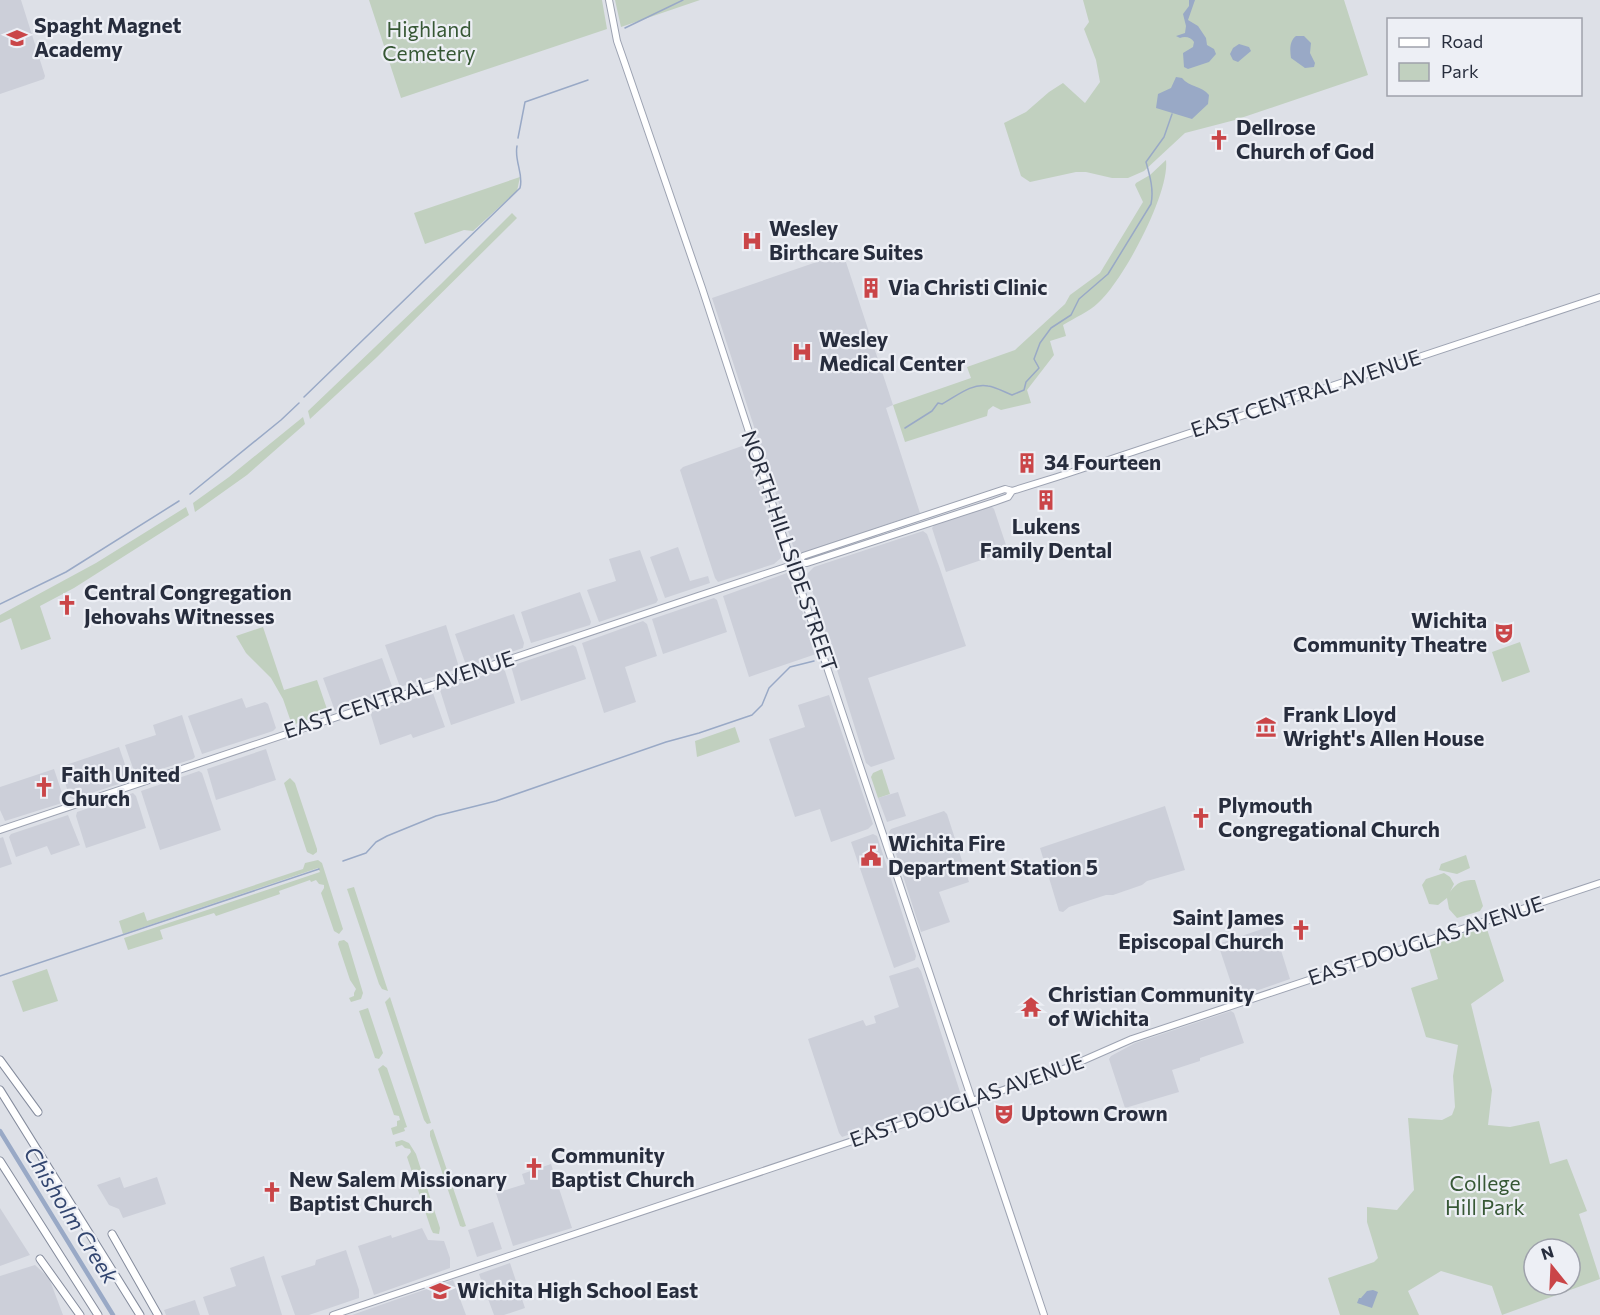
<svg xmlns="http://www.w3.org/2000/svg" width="1600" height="1315" font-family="Commissioner,sans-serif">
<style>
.built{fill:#cccfd9}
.green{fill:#c1d0bf;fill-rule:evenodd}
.water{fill:#99a9c6}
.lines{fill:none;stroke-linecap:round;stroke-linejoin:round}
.stream{stroke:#99a9c6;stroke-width:1.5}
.canal{stroke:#99a9c6;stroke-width:4.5}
.major-casing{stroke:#9da3b2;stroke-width:8}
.highway-casing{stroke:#858c9d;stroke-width:9}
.major{stroke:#fff;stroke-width:6}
.highway{stroke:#fff;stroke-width:7}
.labels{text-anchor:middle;stroke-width:4.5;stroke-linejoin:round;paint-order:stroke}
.poi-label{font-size:21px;font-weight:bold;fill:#272d3d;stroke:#edeff5;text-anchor:start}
.park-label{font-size:21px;fill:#375835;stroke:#edeff5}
.street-label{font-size:21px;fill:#272d3d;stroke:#edeff5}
.water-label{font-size:22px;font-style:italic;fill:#334670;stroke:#edeff5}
</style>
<rect width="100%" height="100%" fill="#dde0e7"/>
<path class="built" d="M0 0H21L45 76 44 79 0 94Z
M843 253 893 405 886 408 920 513 806 552H799L793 546 712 298Z
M742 446 747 450 782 557 774 564 718 582 715 578 680 470 683 467Z
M990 505 994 509 1008 551 946 572 932 528 935 524Z
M923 531 927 534 939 566 966 646 868 678 895 759 871 767 866 763 807 574 814 567Z
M678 547 690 581 708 576 710 583 665 598 650 557Z
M640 550 658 600 656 603 599 622 587 590 616 581 609 559Z
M787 573 791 576 816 654 749 677 723 596Z
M580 592 591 622 590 625 531 643 521 612Z
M714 598 717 600 727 632 663 654 652 619Z
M514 614 524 643 523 648 470 666 466 665 455 634Z
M643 621 647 624 657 656 625 667 636 702 604 713 582 643Z
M446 625 458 664V669L400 687 385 645Z
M573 645 576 647 586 679 521 701 511 666Z
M382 658 393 689 392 692 335 711 323 678Z
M502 669 505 671 515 703 451 725 440 690Z
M433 693 445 727 413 738 411 734 380 745 371 715 372 712Z
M829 695 873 824 868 829 831 842 820 809 795 817 769 739 805 727 798 705Z
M242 698 246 708 265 702 268 704 276 728 273 731 202 754 188 716Z
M182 715 195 757 193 759 136 777 125 745 156 735 153 725Z
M119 747 129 776 128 781 73 799 70 798 60 767Z
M266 749 276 780 216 800 207 769Z
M54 769 64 799 62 803 5 821 0 810V787Z
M199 771 202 773 221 830 160 850 141 791Z
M898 792 906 816 887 822 878 798Z
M133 793 136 796 146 828 86 848 76 816 77 812Z
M1165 806 1185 870 1147 881 1142 885 1113 895H1106L1069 907 1063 912 1059 911 1040 848Z
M944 811 947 814 969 882 939 892 950 922 921 932 889 832 891 829Z
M68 815 80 845 51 855 47 846 16 857 9 837 11 834Z
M873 834 877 836 916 956 915 960 894 968 851 842Z
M3 837 12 864 0 868V838Z
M1271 926 1274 928 1290 979 1236 998 1218 944Z
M918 967 921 971 961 1095 842 1137 839 1133 808 1039 863 1020 866 1026 876 1023 874 1016 899 1007 889 976Z
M1231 1011 1234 1013 1244 1043 1200 1058V1061L1172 1070 1179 1092 1125 1108 1109 1059 1111 1056 1135 1043Z
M551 1164 572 1228 513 1246 496 1193 525 1184 522 1174Z
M120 1177 124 1188 157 1177 166 1204 123 1218 119 1209 109 1205 97 1185Z
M0 1208 30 1255 0 1266Z
M493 1222 502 1249 477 1257 468 1230Z
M422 1228 428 1240 444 1241 450 1258V1268L374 1295 358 1246 391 1235 392 1238Z
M346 1250 359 1290V1298L309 1315H295L281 1276 315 1265 316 1260Z
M264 1256 282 1315H209L203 1297 236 1286 230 1268Z
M510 1263 525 1308 504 1315H494L479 1274Z
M35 1265 49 1278 63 1315H0V1276Z
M453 1280 466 1315H352L392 1301Z
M195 1300 200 1315H166L164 1310Z"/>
<path class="green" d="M369 0H602L607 29 401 98Z
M615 0H700L621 27Z
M1083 0H1344L1368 75 1235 120 1185 133 1144 171 1128 178H1112L1086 172H1076L1030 182 1021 176 1004 123 1026 112 1049 92 1063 83 1085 103 1100 82 1096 60 1084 29 1089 22Z
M1166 160C1170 193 1123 281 1098 303 1089 312 1074 318 1063 325L1066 336 1050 341 1054 355 1027 390 1031 403 1001 410 993 406 988 410 987 416 905 442 893 405 971 378 967 367 1015 350 1065 304 1070 295 1100 273 1143 202 1135 185 1136 183 1150 175Z
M520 177 517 191 473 231 464 230 425 244 414 213Z
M512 213 517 218 376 358 310 419 308 411 441 284Z
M303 417 305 424 247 475 195 512 193 503 229 477Z
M186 507 189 515 74 588 40 606 51 639 21 650 11 618 0 623V615L96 563Z
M263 627 284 690 317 680 327 709 325 715 295 724 291 722 283 699 271 678 246 653 236 636Z
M1520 642 1530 672 1502 682 1492 652Z
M735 727 740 742 697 757 695 741Z
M882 769 890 794 878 798 871 777 873 773Z
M290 778 295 783 317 849V852L313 855 307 852 284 783Z
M1466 855 1470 868 1457 874 1439 870 1441 864Z
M318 860 322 863 342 926 343 929 339 934 334 931 321 893 324 888V885L319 884 316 880 311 882 310 880 279 891 280 894 216 916 214 913 160 930 163 939 128 950 124 938 320 872 318 868 123 934 119 921 144 912 147 921 303 869 305 863Z
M1444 873 1450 877 1454 884 1450 892C1457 882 1463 880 1475 880L1483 906 1480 911 1457 918 1449 909 1447 898 1438 905 1429 904 1422 885 1426 879Z
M354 887 388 991 382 989 379 984 347 889Z
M1486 926 1504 981 1471 1004 1492 1090 1488 1125 1510 1127 1539 1121 1550 1164 1567 1159 1587 1211 1579 1214 1600 1279 1502 1315 1492 1286 1441 1271 1408 1291 1419 1315H1340L1328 1278 1374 1262 1378 1258 1367 1222V1207L1397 1210 1414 1190 1408 1118 1442 1120 1452 1115 1455 1107 1453 1076 1458 1045 1426 1037 1411 988 1438 979 1428 945ZM1534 1249H1570V1285H1534Z
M344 940 348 943 363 993 361 999 351 1002 349 998 354 996V993L356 989 350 980 338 944 339 941Z
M47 969 58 1001 23 1012 12 981Z
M390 997 431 1123 427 1124 424 1120 385 1002Z
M368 1008 383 1053 379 1059 375 1058 359 1011Z
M383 1065 387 1068 407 1127 404 1128 405 1131 393 1135 391 1128 397 1126V1121L400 1120 399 1116 394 1115 378 1069Z
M433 1129 466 1226 463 1227 460 1226 430 1136V1131Z
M402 1140 409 1143 416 1154 440 1228 439 1234 433 1233 431 1229 407 1157 411 1152 410 1149 405 1148 402 1145 396 1147 395 1142Z"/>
<path class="water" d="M1189 0H1195L1188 20 1198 26 1206 38 1207 45 1214 49 1216 54 1209 62 1188 69 1184 67 1183 53 1193 47 1194 42C1191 37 1185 36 1180 38L1176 36 1185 33 1186 26 1183 14 1189 6Z
M1296 36H1304L1311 43 1310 53 1315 63 1314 67 1305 68 1291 58C1290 51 1289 41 1296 36Z
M1239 44 1249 47 1251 51 1238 62 1233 60 1230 54 1233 48Z
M1176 77 1182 78C1189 87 1202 86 1209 95L1208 104 1192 119 1156 108 1158 94 1171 88Z
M1373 1290 1378 1292 1372 1308 1357 1303 1359 1298H1361L1367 1291Z"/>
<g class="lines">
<path class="stream" d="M625 28 683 0
M518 138 525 102 588 80
M304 397 520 188C524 174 514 161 517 146
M905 428 932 411 938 403 942 404C957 396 971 383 988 386 996 387 1004 392 1012 395L1024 390 1026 382 1039 368 1034 359 1040 343 1051 328 1071 315 1079 299 1108 274 1151 204C1154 190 1150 176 1146 162L1164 137 1172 114
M190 494 281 420 299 403
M0 604 66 572 179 501
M343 861 366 853 376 842 387 836 436 816 496 801 666 742 699 733 752 715 762 705 769 688 790 667 814 661
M0 976 319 869"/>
<path class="canal" d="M0 1131 113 1315"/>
<g class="major-casing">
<path id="major" d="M609 0 617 41 625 64 702 288 782 533 1044 1315
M798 563 803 556 1005 489 1012 491 1057 477 1600 297
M0 830 698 596 798 563H807L994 502 1008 497 1012 491
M333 1315 972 1101 1066 1068 1132 1039 1600 883"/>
</g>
<g class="highway-casing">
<path id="highway" d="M0 1060 38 1112
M0 1090 140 1315
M0 1161 98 1315
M112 1234 158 1315
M40 1259 80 1315"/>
</g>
<use href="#major" class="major"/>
<use href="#highway" class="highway"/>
</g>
<defs>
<g id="school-bare" transform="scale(1.62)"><path d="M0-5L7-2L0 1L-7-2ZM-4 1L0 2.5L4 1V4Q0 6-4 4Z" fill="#ca4548" stroke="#edeff5" stroke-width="2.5" paint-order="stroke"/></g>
<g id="church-bare" transform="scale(1.62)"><path d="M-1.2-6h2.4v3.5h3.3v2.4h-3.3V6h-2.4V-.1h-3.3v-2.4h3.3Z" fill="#ca4548" stroke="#edeff5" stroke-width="2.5" paint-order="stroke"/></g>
<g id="hospital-bare" transform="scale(1.62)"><path d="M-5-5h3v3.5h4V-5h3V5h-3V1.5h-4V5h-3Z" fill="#ca4548" stroke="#edeff5" stroke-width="2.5" paint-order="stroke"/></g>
<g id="building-bare" transform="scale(1.62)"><path d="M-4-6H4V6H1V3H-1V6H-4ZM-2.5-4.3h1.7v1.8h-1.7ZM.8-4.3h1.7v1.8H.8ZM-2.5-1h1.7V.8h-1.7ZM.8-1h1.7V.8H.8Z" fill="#ca4548" stroke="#edeff5" stroke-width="2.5" paint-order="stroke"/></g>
<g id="theatre-bare" transform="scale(1.62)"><path d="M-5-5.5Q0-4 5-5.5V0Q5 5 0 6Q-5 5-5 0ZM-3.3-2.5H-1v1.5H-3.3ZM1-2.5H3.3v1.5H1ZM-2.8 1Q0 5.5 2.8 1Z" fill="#ca4548" stroke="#edeff5" stroke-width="2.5" paint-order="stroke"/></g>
<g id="museum-bare" transform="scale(1.62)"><path d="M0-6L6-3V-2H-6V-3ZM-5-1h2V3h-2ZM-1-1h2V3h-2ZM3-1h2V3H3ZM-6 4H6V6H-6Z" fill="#ca4548" stroke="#edeff5" stroke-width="2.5" paint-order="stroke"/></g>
<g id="civic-bare" transform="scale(1.62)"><path d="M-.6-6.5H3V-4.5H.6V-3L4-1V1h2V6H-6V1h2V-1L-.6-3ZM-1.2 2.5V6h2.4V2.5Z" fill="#ca4548" stroke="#edeff5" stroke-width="2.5" paint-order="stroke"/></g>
<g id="temple-bare" transform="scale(1.62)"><path d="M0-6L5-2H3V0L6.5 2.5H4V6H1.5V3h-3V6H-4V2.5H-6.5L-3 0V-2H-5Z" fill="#ca4548" stroke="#edeff5" stroke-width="2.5" paint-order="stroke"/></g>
</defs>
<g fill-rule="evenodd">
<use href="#school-bare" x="17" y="38"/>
<use href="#church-bare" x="1219" y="140"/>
<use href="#hospital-bare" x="752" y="241"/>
<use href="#building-bare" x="871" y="288"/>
<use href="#hospital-bare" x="802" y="352"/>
<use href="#building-bare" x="1027" y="463"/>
<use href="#building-bare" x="1046" y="500"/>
<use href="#church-bare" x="67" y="605"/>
<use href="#theatre-bare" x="1504" y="633"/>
<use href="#museum-bare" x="1266" y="727"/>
<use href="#church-bare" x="44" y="787"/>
<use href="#church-bare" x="1201" y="818"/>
<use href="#civic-bare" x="871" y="856"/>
<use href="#church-bare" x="1301" y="930"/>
<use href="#temple-bare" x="1031" y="1007"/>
<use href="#theatre-bare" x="1004" y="1114"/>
<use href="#church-bare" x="534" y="1168"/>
<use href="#church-bare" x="272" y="1192"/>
<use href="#school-bare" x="440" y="1291"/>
</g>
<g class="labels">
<g class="poi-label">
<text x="34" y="33">Spaght Magnet<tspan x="34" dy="24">Academy</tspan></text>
<text x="1236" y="135">Dellrose<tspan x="1236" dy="24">Church of God</tspan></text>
<text x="769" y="236">Wesley<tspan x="769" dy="24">Birthcare Suites</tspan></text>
<text x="888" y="295">Via Christi Clinic</text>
<text x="819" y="347">Wesley<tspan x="819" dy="24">Medical Center</tspan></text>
<text x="1044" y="470">34 Fourteen</text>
<text x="1046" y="534" text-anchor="middle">Lukens<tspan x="1046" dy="24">Family Dental</tspan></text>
<text x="84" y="600">Central Congregation<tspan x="84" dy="24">Jehovahs Witnesses</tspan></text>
<text x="1487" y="628" text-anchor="end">Wichita<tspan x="1487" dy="24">Community Theatre</tspan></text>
<text x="1283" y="722">Frank Lloyd<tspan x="1283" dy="24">Wright's Allen House</tspan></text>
<text x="61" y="782">Faith United<tspan x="61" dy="24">Church</tspan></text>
<text x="1218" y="813">Plymouth<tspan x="1218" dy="24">Congregational Church</tspan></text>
<text x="888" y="851">Wichita Fire<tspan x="888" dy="24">Department Station 5</tspan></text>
<text x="1284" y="925" text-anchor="end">Saint James<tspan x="1284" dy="24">Episcopal Church</tspan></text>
<text x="1048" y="1002">Christian Community<tspan x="1048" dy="24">of Wichita</tspan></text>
<text x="1021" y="1121">Uptown Crown</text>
<text x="551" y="1163">Community<tspan x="551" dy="24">Baptist Church</tspan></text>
<text x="289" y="1187">New Salem Missionary<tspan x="289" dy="24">Baptist Church</tspan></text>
<text x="457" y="1298">Wichita High School East</text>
</g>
<g class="park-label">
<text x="429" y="37">Highland<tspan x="429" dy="24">Cemetery</tspan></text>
<text x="1485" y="1191">College<tspan x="1485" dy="24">Hill Park</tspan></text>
</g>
<g class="street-label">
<text transform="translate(1306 394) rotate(-18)" y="7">EAST CENTRAL AVENUE</text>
<text transform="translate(789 551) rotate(71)" y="7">NORTH HILLSIDE STREET</text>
<text transform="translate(399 695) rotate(-18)" y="7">EAST CENTRAL AVENUE</text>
<text transform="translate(1426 941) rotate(-18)" y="7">EAST DOUGLAS AVENUE</text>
<text transform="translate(967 1101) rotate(-19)" y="7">EAST DOUGLAS AVENUE</text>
</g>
<g class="water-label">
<text transform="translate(71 1215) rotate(58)" y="8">Chisholm Creek</text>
</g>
</g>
<rect x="1387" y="18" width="195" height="78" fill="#edeff5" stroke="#9ea1ab" stroke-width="1.5"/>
<rect x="1399" y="38" width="30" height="9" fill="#ffffff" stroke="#9ea1ab" stroke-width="1.5"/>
<text x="1441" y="48" font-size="18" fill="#272d3d">Road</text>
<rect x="1399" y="63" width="30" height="18" fill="#c1d0bf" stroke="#9ea1ab" stroke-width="1.5"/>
<text x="1441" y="78" font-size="18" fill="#272d3d">Park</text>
<g transform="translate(1552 1267) rotate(342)"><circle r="28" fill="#edeff5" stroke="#9ea1ab" stroke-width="1.5"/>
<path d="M0-4.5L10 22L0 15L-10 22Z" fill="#ca4548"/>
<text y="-9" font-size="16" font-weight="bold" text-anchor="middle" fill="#272d3d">N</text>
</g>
</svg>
